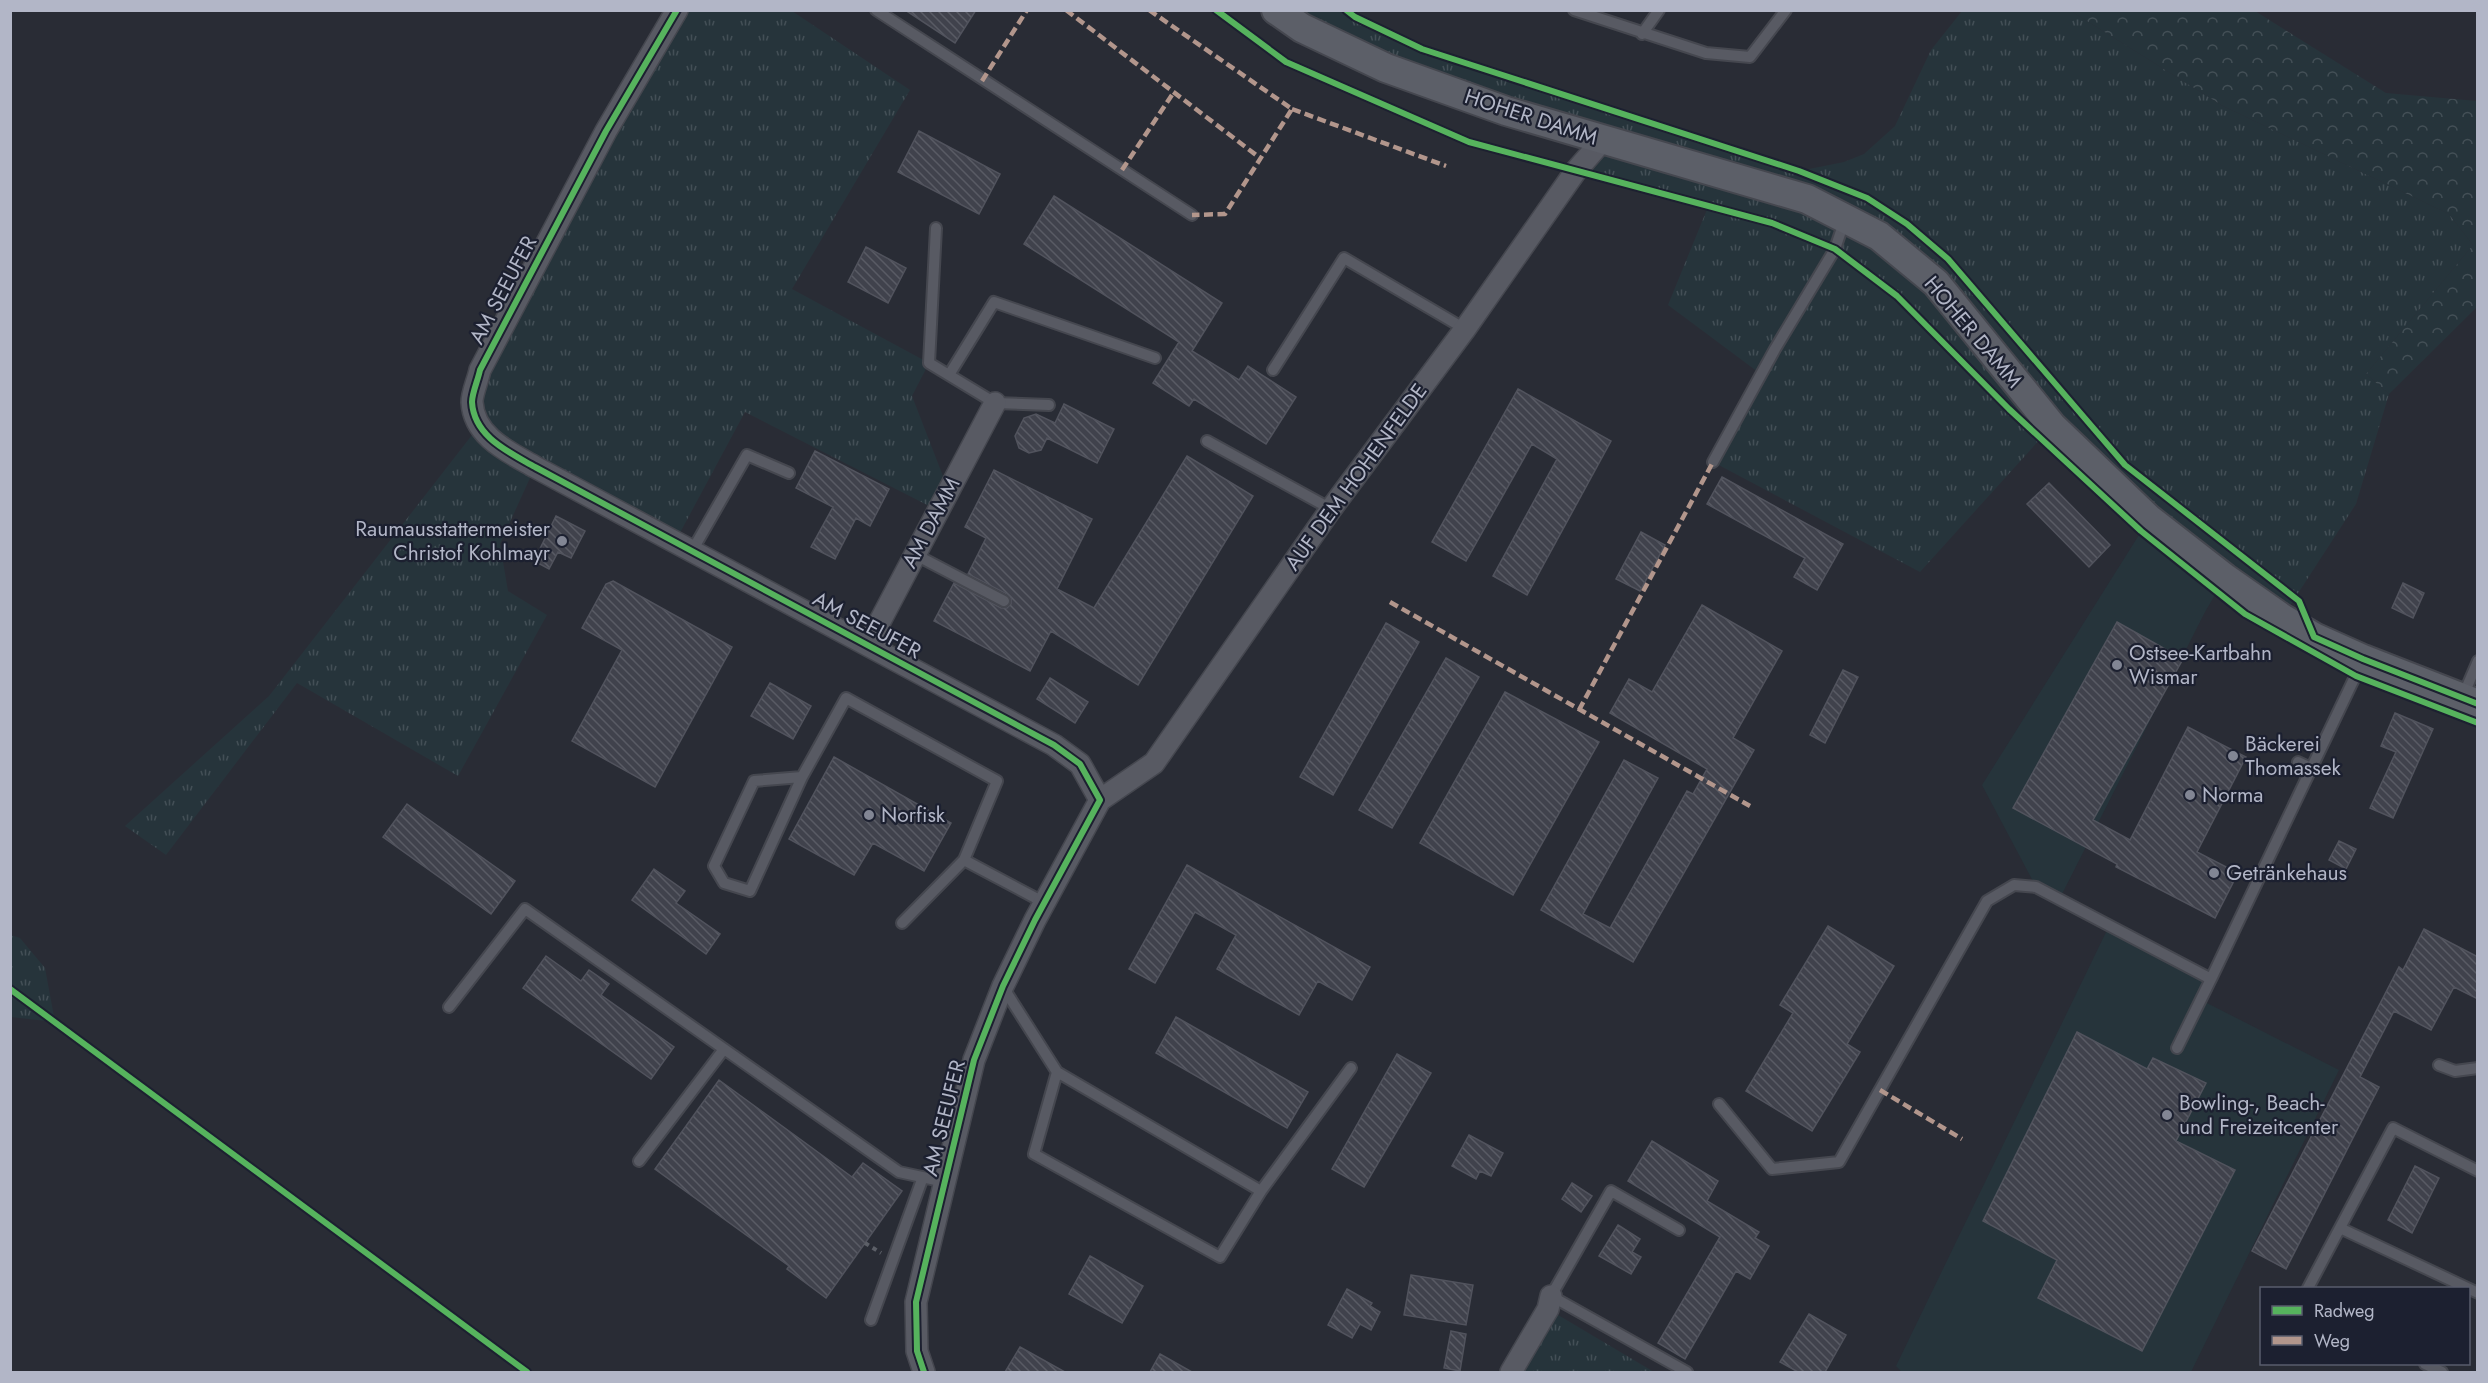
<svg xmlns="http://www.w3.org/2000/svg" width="2488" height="1383" font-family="Jost,sans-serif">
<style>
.grass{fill:url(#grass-tufts)}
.forest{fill:url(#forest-crowns)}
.garden{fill:#26343b}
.building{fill:url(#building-back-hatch);stroke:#51535d;stroke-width:1.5}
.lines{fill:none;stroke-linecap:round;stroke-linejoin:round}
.lane-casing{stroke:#45474f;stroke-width:14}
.street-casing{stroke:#45474f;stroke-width:24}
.secondary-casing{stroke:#45474f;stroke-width:32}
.path{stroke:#5c5f67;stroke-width:4;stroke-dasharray:4.5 4.5;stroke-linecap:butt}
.lane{stroke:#585a63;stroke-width:10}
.street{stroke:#585a63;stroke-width:21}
.secondary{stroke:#5c5f68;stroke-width:28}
.quiet{stroke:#b2968c;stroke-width:4.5;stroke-dasharray:9 4.5;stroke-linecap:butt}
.cycleway-casing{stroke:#1c2030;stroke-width:10}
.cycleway{stroke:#56b35d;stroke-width:6}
.poi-dot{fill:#828694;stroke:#1c2030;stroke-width:2}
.labels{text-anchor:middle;stroke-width:4.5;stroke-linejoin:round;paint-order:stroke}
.street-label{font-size:21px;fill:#b2b6c7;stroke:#1c2030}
.poi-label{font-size:21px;fill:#b2b6c7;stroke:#1c2030;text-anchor:start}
</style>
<defs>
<pattern id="grass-tufts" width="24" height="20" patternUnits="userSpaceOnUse" patternTransform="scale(1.5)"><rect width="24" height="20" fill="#26343b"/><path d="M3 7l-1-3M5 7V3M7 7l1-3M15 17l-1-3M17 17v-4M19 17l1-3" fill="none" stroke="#434f56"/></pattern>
<pattern id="forest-crowns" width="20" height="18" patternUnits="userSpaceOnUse" patternTransform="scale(1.5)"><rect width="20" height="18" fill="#26343b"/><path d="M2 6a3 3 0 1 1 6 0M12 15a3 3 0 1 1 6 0" fill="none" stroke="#434f56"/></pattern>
<pattern id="building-back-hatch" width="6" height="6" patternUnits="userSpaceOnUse" patternTransform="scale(1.5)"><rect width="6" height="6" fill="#40424c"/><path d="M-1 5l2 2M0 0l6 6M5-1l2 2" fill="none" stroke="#595b64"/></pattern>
</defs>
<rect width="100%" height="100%" fill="#292c35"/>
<path class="grass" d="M677 11H792L910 90 792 289 929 363 912 396 948 489 937 510 745 412 675 542 535 467 500 544 508 591 547 615 458 776 297 683 166 855 125 826 269 696 479 426 472 402Z
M1276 11H1346L1355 17 1422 49 1799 171 1844 162 1864 154 1895 126 1931 50 1962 11H2071L2223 106 2449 214 2473 245 2366 374 2389 394 2356 504 2282 618 2052 426 1920 572 1713 462 1762 375 1668 305 1708 207 1575 172 1602 141Z
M11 935 20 938 45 968 55 1022 11 1017Z
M1548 1309 1654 1372H1511Z"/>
<path class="forest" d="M2071 11H2255L2386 93 2477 101V307L2389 394 2366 374 2473 245 2449 214 2223 106Z"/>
<path class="garden" d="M2149 519 2225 578 2205 612 2059 900 2036 887 1982 785Z
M2109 926 2211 979 2201 1000 2339 1070 2191 1372H1902L1896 1366Z"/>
<path class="building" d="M905 10H976L955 43Z
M919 131 1000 174 979 214 898 172Z
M1054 196 1222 303 1192 351 1239 380 1248 366 1296 397 1266 444 1194 399 1189 406 1153 383 1179 342 1024 244Z
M866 247 906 268 888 303 848 282Z
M1518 389 1611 441 1527 595 1493 576 1557 459 1532 444 1466 561 1432 542Z
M1064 404 1114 429 1097 463 1047 438 1041 450 1029 453 1019 448 1015 436 1024 418 1036 414 1055 423Z
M815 451 889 489 870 526 856 518 835 559 811 547 833 507 796 488Z
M1187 456 1253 496 1138 685 1051 631 1030 671 934 621 954 583 1001 608H1007L1011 604V598L1007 594 968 574 986 538 965 527 994 470 1092 519 1057 589 1094 608Z
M1722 477 1843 544 1817 590 1794 577 1805 558 1707 504Z
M2049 483 2110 545 2089 567 2027 504Z
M556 516 585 531 571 558 558 552 549 569 534 561Z
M1641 532 1665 545 1640 591 1616 579Z
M613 581 732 647 655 787 572 741 622 650 582 628 606 584Z
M2403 583 2424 593 2413 618 2392 608Z
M1702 605 1782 651 1733 738 1754 750 1633 962 1541 910 1624 760 1658 778 1583 914 1610 928 1687 791 1693 794 1707 769 1610 713 1629 679 1652 692Z
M2117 622 2183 659 2093 820 2130 840 2188 727 2246 757 2197 852 2238 873 2215 918 2116 867 2117 864 2013 808Z
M1386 623 1419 642 1333 795 1300 777Z
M1446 658 1479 677 1392 828 1359 810Z
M1843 670 1858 677 1825 743 1810 735Z
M1050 678 1088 702 1075 723 1037 699Z
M770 683 811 706 793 739 751 716Z
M1505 692 1599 742 1513 895 1420 843Z
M2395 713 2433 729 2393 818 2370 808 2396 752 2381 746Z
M834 757 951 823 924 871 873 843 854 875 789 839Z
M407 804 515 881 491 914 383 837Z
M2339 841 2356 849 2346 869 2329 860Z
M1187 865 1370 967 1352 1000 1318 981 1299 1015 1217 969 1236 935 1195 912 1155 983 1129 969Z
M654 869 685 891 676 903 720 934 706 954 632 900Z
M1828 926 1894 966 1847 1044 1860 1052 1812 1131 1746 1091 1793 1013 1780 1005Z
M2424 929 2478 957V999L2454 987 2431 1030 2394 1011 2360 1077 2379 1087 2286 1269 2252 1251 2399 967 2403 970Z
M546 956 581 981 589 970 609 984 601 995 674 1047 651 1079 523 988Z
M1176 1017 1308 1092 1287 1128 1156 1053Z
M2077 1032 2147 1069 2153 1058 2206 1083 2176 1141 2235 1170 2142 1351 2038 1298 2057 1260 1983 1221Z
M1397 1054 1431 1073 1364 1187 1332 1169Z
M719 1080 852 1177 863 1163 902 1191 826 1298 787 1269 789 1266 655 1169Z
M1469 1135 1503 1153 1491 1176 1480 1171 1476 1179 1452 1166Z
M1652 1141 1718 1181 1707 1201 1759 1232 1755 1238 1769 1246 1750 1279 1736 1271 1685 1359 1658 1343 1720 1237 1628 1181Z
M2415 1166 2439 1178 2412 1233 2388 1220Z
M1572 1183 1592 1196 1581 1212 1562 1199Z
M1618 1225 1640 1239 1632 1252 1641 1257 1631 1274 1599 1256Z
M1090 1256 1143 1286 1122 1323 1069 1294Z
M1411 1275 1473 1285 1466 1325 1404 1315Z
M1347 1289 1372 1303 1370 1306 1380 1312 1371 1330 1360 1324 1352 1338 1328 1325Z
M1809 1314 1846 1335 1825 1372H1798L1780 1362Z
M1451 1331 1466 1334 1460 1371 1444 1368Z
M1020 1347 1065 1372H1005Z
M1160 1354 1192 1372H1150Z"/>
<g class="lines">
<g class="lane-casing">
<path id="lane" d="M876 10 1192 215
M1574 10 1706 53 1750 57 1786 10
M1642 34 1659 10
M936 228 929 363 995 403 1049 405
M1273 370 1344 258 1465 329
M949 375 994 302 1155 358
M1207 441 1331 509
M1713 462 1775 349 1835 249 1845 219
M692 551 747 455 789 473
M914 554 1004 601
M2463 696 2478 661
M2298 762 2313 769
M802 777 846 698 997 781 964 860 1045 903
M802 777 750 891 724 883 714 866 754 781Z
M902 923 964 860
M1003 987 1057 1072 1261 1191 1351 1068
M449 1007 525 909 899 1172 945 1182
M2177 1048 2211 979
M2439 1065 2455 1071 2478 1068
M1057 1072 1034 1154 1220 1257 1261 1191
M1719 1104 1772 1169 1839 1162 1987 901 2014 885 2036 887 2211 979 2363 660
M639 1161 724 1049
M2340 1228 2478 1293
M1679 1230 1611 1191 1551 1296 1687 1372
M2308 1288 2393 1128 2478 1171
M871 1320 923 1177
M2425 1364 2442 1372"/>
</g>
<g class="street-casing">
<path id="street" d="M677 10 606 131 480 370C478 380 472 393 472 402 474 437 509 452 535 467L1054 745 1080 764 1100 800
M868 644 995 403
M924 1372 917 1351 916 1302 974 1060 1003 986 1035 920 1100 800 1154 763 1331 509 1465 329 1575 172 1602 141
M1511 1372 1548 1309 1551 1296"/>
</g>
<g class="secondary-casing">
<path id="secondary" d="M1276 10 1302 28 1386 68 1506 111 1807 199 1879 236 1936 283 2052 426 2149 519 2225 578 2282 618 2314 637 2363 659 2478 704"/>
</g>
<path class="path" d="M865 1243 881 1253"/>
<use href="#lane" class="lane"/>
<use href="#street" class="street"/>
<use href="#secondary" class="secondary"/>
<path class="quiet" d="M1066 10 1260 158
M1149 10 1292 109 1225 214 1192 215
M982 81 1027 10
M1292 109 1446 166
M1122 170 1174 92
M1390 602 1750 806
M1579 710 1713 462
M1880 1090 1962 1139"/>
<g class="cycleway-casing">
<path id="cycleway" d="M677 10 606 131 480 370C478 380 472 393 472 402 474 437 509 452 535 467L1054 745 1080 764 1100 800 1035 920 1003 986 974 1060 916 1302 917 1351 924 1372
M1216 10 1286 62 1469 142 1772 223 1835 249 1897 296 2009 409 2141 531 2245 614 2356 676 2478 723
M1346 10 1355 17 1422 49 1799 171 1867 198 1907 224 1948 259 2125 465 2299 601 2314 637 2363 659 2478 704
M10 989 527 1372"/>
</g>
<use href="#cycleway" class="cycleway"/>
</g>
<g class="poi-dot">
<circle cx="562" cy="541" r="6"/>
<circle cx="2117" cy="665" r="6"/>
<circle cx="2233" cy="756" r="6"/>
<circle cx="2190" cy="795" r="6"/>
<circle cx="869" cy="815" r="6"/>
<circle cx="2214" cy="873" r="6"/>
<circle cx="2167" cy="1115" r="6"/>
</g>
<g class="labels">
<g class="street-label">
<text transform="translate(1531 117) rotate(18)" y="7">HOHER DAMM</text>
<text transform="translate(503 290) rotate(-62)" y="7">AM SEEUFER</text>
<text transform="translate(1973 332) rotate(50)" y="7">HOHER DAMM</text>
<text transform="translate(1356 477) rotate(-54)" y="7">AUF DEM HOHENFELDE</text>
<text transform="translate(931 523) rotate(-62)" y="7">AM DAMM</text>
<text transform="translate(867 625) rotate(28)" y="7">AM SEEUFER</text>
<text transform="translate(944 1118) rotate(-76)" y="7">AM SEEUFER</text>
</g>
<g class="poi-label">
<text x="550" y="536" text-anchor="end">Raumausstattermeister<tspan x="550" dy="24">Christof Kohlmayr</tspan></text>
<text x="2129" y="660">Ostsee-Kartbahn<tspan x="2129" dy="24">Wismar</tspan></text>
<text x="2245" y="751">Bäckerei<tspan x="2245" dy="24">Thomassek</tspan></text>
<text x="2202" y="802">Norma</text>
<text x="881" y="822">Norfisk</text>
<text x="2226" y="880">Getränkehaus</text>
<text x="2179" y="1110">Bowling-, Beach-<tspan x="2179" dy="24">und Freizeitcenter</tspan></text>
</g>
</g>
<rect width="2488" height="1383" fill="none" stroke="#b2b6c7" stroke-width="24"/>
<rect x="2260" y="1287" width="210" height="78" fill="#1c2030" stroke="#585c6c" stroke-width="1.5"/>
<rect x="2272" y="1306" width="30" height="9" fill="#56b35d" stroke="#585c6c" stroke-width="1.5"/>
<text x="2314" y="1317" font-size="18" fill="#b2b6c7">Radweg</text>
<rect x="2272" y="1336" width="30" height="9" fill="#b2968c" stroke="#585c6c" stroke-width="1.5"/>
<text x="2314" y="1347" font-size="18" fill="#b2b6c7">Weg</text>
</svg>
